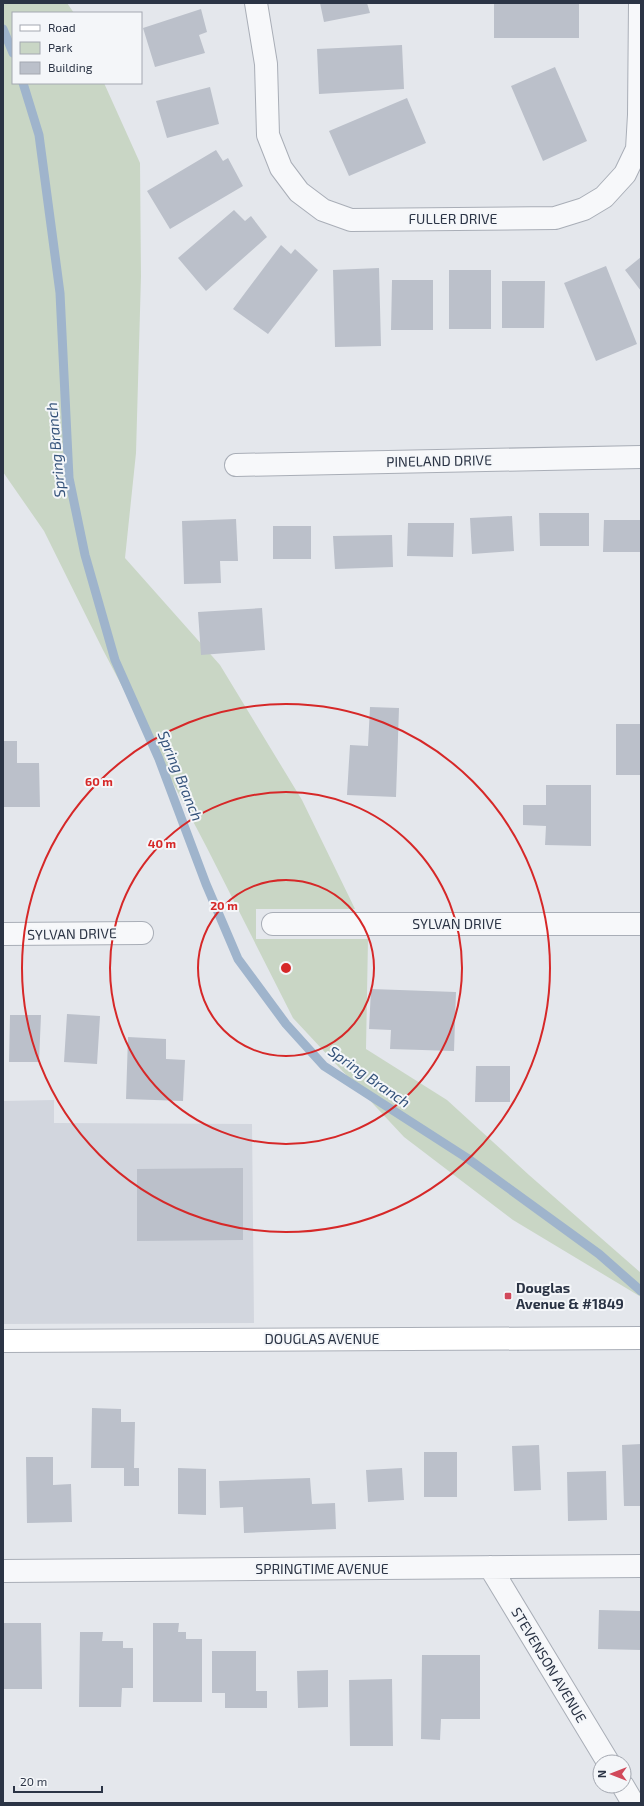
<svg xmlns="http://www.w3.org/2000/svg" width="644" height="1806" font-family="'Exo 2',sans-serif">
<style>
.built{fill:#d2d6de}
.green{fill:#c9d6c5}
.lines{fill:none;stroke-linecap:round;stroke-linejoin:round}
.stream{stroke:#9fb4cc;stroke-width:9}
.building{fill:#bbc0ca}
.minor-casing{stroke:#a9aeb7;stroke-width:24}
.secondary-casing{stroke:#a9aeb7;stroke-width:24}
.minor{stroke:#f7f8fa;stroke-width:22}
.secondary{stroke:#fff;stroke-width:22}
.ring{fill:none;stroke:#d62828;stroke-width:2}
.poi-dot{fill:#d1495b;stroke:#f4f6f9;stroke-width:1.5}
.labels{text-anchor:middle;stroke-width:4;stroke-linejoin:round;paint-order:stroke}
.street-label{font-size:14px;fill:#2b3445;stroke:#f4f6f9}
.poi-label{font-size:14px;font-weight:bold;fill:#2b3445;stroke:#f4f6f9;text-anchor:start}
.water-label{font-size:15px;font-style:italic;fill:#34527a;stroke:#f4f6f9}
.centre{fill:#d62828;stroke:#f4f6f9;stroke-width:2}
.ring-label{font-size:12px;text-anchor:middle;font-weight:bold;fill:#d62828;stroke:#f4f6f9;stroke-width:4;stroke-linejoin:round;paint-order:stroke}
</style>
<rect width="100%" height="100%" fill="#e4e7ec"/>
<path class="built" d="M54 1100V1123L252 1124 254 1323 3 1324V1101Z"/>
<path class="green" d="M3 3H67L74 13H13V83H104L140 163 141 276 136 453 125 558 220 665 302 800 355 909H256V939H368L366 1049 447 1100 529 1175 641 1273V1297L513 1220 404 1137 293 1018 206 846 103 650 44 531 3 472Z"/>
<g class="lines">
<path class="stream" d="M3 29 13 53
M23 83 39 135 60 293 69 478 85 555 115 660 159 759 206 884 238 959 286 1024 324 1066 467 1158 599 1254 641 1291"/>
</g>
<path class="building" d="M320 3H367L370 13 324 22Z
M494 3H579V38H494Z
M201 9 207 32 199 35 205 53 155 67 143 28Z
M402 45 404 89 319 94 317 49Z
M555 67 587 141 543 161 511 86Z
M210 87 219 124 167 138 156 101Z
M407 98 426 143 349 176 329 131Z
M216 150 223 161 228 158 243 186 170 229 147 191Z
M234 210 245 221 251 216 267 237 206 291 178 258Z
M281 245 291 254 295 249 318 270 268 334 233 309Z
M641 257V291L625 270Z
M606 266 637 344 596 361 564 283Z
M379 268 381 346 335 347 333 270Z
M449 270H491V329H449Z
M392 280H433V330H391Z
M502 281H545L544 328H502Z
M539 513H589V546H540Z
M512 516 514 551 472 554 470 518Z
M236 519 238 561H220L221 583 184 584 182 521Z
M604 520H641V552H603Z
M408 523H454L453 557 407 556Z
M273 526H311V559H273Z
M392 535 393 567 335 569 333 536Z
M262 608 265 650 201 655 198 612Z
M370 707 399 708 396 797 347 795 350 745 368 746Z
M616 724H641V775H616Z
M3 741H17V763H39L40 807H3Z
M546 785H591V846L545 845 546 826 523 825V805H546Z
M371 989 456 992 454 1051 390 1049 391 1030 369 1029Z
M67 1014 100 1016 97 1064 64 1062Z
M10 1015H41L39 1062H9Z
M128 1037 166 1039V1059L185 1060 183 1101 126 1099Z
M476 1066H510V1102H475Z
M243 1168V1240L137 1241V1169Z
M92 1408 121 1409V1422H135L134 1468H139V1486H124V1468H91Z
M641 1444V1506H624L622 1445Z
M539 1445 541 1490 514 1491 512 1446Z
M424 1452H457V1497H424Z
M26 1457H53V1485L71 1484 72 1522 27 1523Z
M178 1468 206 1469V1515L178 1514Z
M402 1468 404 1500 368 1502 366 1470Z
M606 1471 607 1520 568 1521 567 1472Z
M310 1478 312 1504 335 1503 336 1529 244 1533 243 1507 220 1508 219 1481Z
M599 1610 641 1611V1650L598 1649Z
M3 1623H41L42 1689H3Z
M153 1623H179L178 1632H186V1639H202V1702H153Z
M80 1632H103L102 1641H123V1648H133V1688H122L121 1707H79Z
M212 1651H256V1691H267V1708H225V1693H212Z
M422 1655H480V1719H441L440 1740 421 1739Z
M328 1670V1707L298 1708 297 1671Z
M392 1679 393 1746H350L349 1680Z"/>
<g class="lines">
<g class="minor-casing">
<path id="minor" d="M256 3 266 64 268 135 281 168 299 192 323 210 351 220 555 218 584 209 604 197 625 174 637 149 639 115 640 3
M236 465 641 457
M273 924H641
M3 934 142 933
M490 1567 608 1762
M3 1571 641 1566
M623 1786 633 1803"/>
</g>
<g class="secondary-casing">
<path id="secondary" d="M3 1341 641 1338"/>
</g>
<use href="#minor" class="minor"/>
<use href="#secondary" class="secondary"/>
</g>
<g class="ring">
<circle cx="286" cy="968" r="88"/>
<circle cx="286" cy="968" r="176"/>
<circle cx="286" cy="968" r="264"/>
</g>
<rect class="poi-dot" x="504" y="1292" width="8" height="8" rx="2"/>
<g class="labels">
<g class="street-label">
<text x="453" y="224">FULLER DRIVE</text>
<text transform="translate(439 461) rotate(-1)" y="5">PINELAND DRIVE</text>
<text x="457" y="929">SYLVAN DRIVE</text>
<text transform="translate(72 934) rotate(-1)" y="5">SYLVAN DRIVE</text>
<text x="322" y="1344">DOUGLAS AVENUE</text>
<text x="322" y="1574">SPRINGTIME AVENUE</text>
<text transform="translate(549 1665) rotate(59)" y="5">STEVENSON AVENUE</text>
</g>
<g class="poi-label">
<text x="516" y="1293">Douglas<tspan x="516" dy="16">Avenue &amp; #1849</tspan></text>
</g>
<g class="water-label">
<text transform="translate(56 450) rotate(-95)" y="5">Spring Branch</text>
<text transform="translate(180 776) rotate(68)" y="5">Spring Branch</text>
<text transform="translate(369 1077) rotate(35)" y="5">Spring Branch</text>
</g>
</g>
<circle cx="286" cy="968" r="6" class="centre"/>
<g class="ring-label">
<text x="99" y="786">60 m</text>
<text x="162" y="848">40 m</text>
<text x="224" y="910">20 m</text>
</g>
<rect width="644" height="1806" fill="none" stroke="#2b3445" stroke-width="8"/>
<rect x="12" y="12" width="130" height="72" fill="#f4f6f9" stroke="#a4a8b1"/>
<rect x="20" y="25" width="20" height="6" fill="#ffffff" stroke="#a4a8b1"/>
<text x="48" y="32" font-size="12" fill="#2b3445">Road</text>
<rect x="20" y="42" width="20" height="12" fill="#c9d6c5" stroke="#a4a8b1"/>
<text x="48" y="52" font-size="12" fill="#2b3445">Park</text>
<rect x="20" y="62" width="20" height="12" fill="#bbc0ca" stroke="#a4a8b1"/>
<text x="48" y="72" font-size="12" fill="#2b3445">Building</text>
<g transform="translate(612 1774) rotate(270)"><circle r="19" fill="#f4f6f9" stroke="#a4a8b1"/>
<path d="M0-3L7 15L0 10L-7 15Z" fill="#d1495b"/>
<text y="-6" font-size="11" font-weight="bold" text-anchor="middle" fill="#2b3445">N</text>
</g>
<path d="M14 1786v6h88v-6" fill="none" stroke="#2b3445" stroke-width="2"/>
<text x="20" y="1786" font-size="12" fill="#2b3445" stroke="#f4f6f9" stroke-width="3" paint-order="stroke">20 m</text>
</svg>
